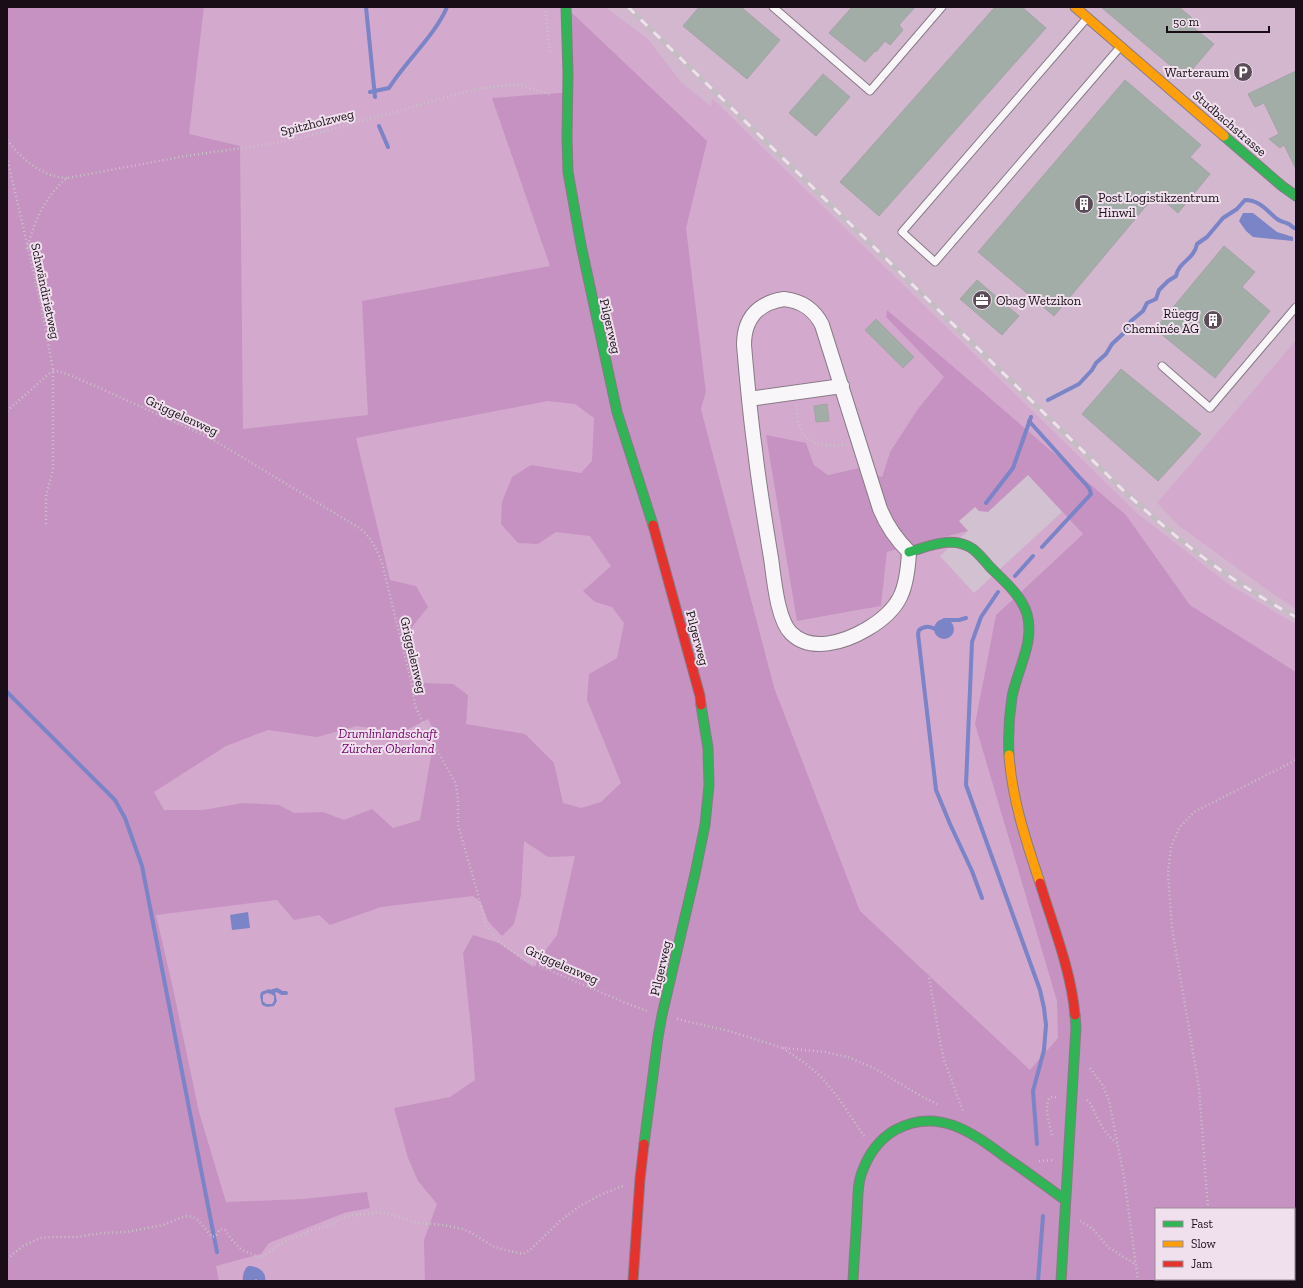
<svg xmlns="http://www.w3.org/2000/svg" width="1303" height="1288" font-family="'Zilla Slab',serif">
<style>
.built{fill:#d3b7cf}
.green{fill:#d4a9ce;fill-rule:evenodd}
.forest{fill:#c692c1;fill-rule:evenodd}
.water{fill:#7a84c7;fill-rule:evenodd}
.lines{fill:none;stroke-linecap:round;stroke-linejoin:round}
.stream{stroke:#7a84c7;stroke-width:4}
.building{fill:#a1ada6;stroke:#a5a3a5}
.lane-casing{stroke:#887b86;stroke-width:9}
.street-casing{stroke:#887b86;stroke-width:16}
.fast-casing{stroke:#887b86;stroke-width:11}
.slow-casing{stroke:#887b86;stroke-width:11}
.jam-casing{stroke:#887b86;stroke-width:11}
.path{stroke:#c9c4c8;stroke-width:2.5;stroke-dasharray:1 3;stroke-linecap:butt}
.lane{stroke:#f8f6f8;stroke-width:7}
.street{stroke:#f8f6f8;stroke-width:14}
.fast{stroke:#30b455;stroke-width:9}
.slow{stroke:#ff9f0a;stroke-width:9}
.jam{stroke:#e5322d;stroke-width:9}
.rail-casing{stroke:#c3bec2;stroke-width:4.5}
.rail{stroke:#f0e0ee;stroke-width:3;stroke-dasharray:9;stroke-linecap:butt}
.labels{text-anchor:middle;stroke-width:4;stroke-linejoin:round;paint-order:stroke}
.poi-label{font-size:13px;fill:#190e17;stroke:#f0e0ee;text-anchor:end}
.street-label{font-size:13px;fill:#190e17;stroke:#f0e0ee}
.park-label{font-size:13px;font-style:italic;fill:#6f0069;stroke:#f0e0ee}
</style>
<rect width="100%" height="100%" fill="#d2c1d0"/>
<path class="built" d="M606 7H1296V340L1157 503 1179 526 1266 589 1296 609V624L1230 585 1137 513 712 98 711 107 682 83 648 39Z"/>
<path class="green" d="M7 7 192 107 204 7H606L648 39 682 83 711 106 712 98 1137 513 1230 585 1296 624V672L1190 605 1126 515 948 377 886 317 945 377 917 410 890 452 882 477 859 468 828 475 814 465 806 443 797 621 881 606 887 552 968 531 940 556 974 593 1062 512 1083 534 996 615 995 617 1057 984 1065 1157 631 1281H7ZM694 300 706 392 701 409 776 693 770 696 696 412Z
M1296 340V609L1266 589 1179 526 1157 503Z"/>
<path class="forest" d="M7 7H204L189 134 240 146 243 429 368 415 362 301 550 266 492 98 573 92 571 12 707 141 711 125 686 228 706 392 701 409 775 690 860 911 1030 1070 1058 1038 1057 1001 975 724 996 615 1083 534 1028 475 988 512 979 511 975 507 959 521 968 531 887 552 881 606 797 621 766 435 806 443 814 465 828 475 859 468 882 477 890 452 917 410 944 377 886 317 887 310 1126 515 1190 605 1296 672V1281H425L424 1240 437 1204 418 1181 408 1158 394 1108 450 1097 475 1080 472 1038 463 953 473 935 499 943 533 967 557 935 575 856 548 857 524 841 521 895 514 924 502 936 488 921 481 902 473 896 381 907 330 925 319 915 294 920 277 900 156 915 174 993 199 1112 226 1202 304 1199 367 1192 370 1208 344 1213 269 1243 261 1254 216 1266 219 1281H7ZM548 401 575 404 594 418 592 461 581 473 531 465 512 477 502 502 501 524 518 543 538 544 556 532 590 536 611 566 583 591 595 602 612 607 624 623 617 658 589 674 587 700 621 783 601 802 581 808 563 803 554 763 525 734 466 724 468 695 453 684 423 683 409 643 412 627 428 607 416 586 390 580 356 438ZM428 719 435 733 420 820 393 828 372 809 344 820 323 812 294 813 279 805 243 803 203 810H164L154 792 226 746 268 730 317 737 357 726 401 733ZM1156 1209H1294V1279H1156Z"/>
<path class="water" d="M1243 213H1253L1277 232 1293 237V241L1253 237 1246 231 1239 221Z
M934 629a10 10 0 1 1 20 0a10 10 0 1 1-20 0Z
M248 912 250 928 232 930 230 915Z
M269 989 275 992 277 1001 274 1006 267 1007 262 1005 260 996 261 992ZM267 993 271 994 274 996V1001L272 1004H266L263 1001V995Z
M248 1266C257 1266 267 1271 265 1281H258L256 1279 253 1281H243C242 1277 244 1269 248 1266Z"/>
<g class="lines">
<path class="stream" d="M366 7 375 97
M370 92 389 88C405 62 436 34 447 7
M379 126 388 147
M1048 400 1079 384 1092 370 1096 363 1106 354 1112 344 1126 331 1131 321 1143 311 1147 303 1156 299 1159 290 1168 281 1176 276C1179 261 1194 260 1197 244L1207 237 1223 218 1237 209 1245 200C1260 200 1267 211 1277 219 1284 224 1286 220 1294 228H1296
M1029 421 1089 488 1091 494 1042 547
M986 503 1013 468 1031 417
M1015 576 1033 556
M998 592 981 617 972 642 966 785 1040 990 1044 1008 1046 1025 1044 1050 1033 1091 1037 1144
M944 620H959L966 618
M935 629C930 626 924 626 919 630L918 634 936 790 950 824 972 871 982 898
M7 692 115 800 125 818 142 866 217 1252
M273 991 277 990 282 993H286
M1038 1281 1043 1216"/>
</g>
<path class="building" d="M699 7H741L780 40 747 79 683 26Z
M852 7H915L899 25 903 30 890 45 885 41 876 52 875 51 865 62 829 33Z
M995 7H1022L1046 28 879 216 840 182Z
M1101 7H1179L1192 18 1188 23 1214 44 1185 78Z
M1296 71V169L1284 145 1280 148 1269 139 1279 134 1264 103 1255 107 1248 94Z
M823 74 850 97 816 136 789 113Z
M1125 80 1201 145 1190 157 1210 174 1178 213 1156 194 1054 316 978 252Z
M1224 246 1255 272 1242 287 1270 311 1215 378 1155 329Z
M977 280 1019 316 1002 335 960 299Z
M876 319 914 357 903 368 865 330Z
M1121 369 1201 434 1158 481 1082 414Z
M827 404 829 421 816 422 814 406Z"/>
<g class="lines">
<g class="lane-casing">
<path id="lane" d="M773 7 870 91 942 7
M1087 18 902 232 935 262 1121 46
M1162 366 1210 408 1296 307"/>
</g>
<g class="street-casing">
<path id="street" d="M784 299C802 301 814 309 822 325L880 509C887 526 896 539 909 552 907 590 901 609 867 629 845 642 811 653 791 633 777 619 774 578 771 558 765 522 759 486 755 450 750 415 747 380 744 345 744 318 758 303 784 299Z
M749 399 842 386"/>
</g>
<g class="fast-casing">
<path id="fast" d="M566 7 568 74 567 138 568 172 581 245 617 412 653 525
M1224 136 1282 186 1296 196
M909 552C930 546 953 535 973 549 979 554 985 561 990 567 1003 580 1022 596 1027 614 1035 642 1017 670 1012 697 1009 716 1008 736 1009 755
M644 1144 658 1037 662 1015 695 874 705 825 709 785 708 748 701 705
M853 1281C854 1259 856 1236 857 1214 858 1201 857 1187 861 1175 867 1157 878 1140 895 1130 939 1106 974 1134 1008 1159 1027 1172 1046 1186 1065 1200
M1061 1281 1076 1027 1075 1015"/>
</g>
<g class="slow-casing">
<path id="slow" d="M1075 7 1224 136
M1009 755C1012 799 1026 841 1040 883"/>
</g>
<g class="jam-casing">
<path id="jam" d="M653 525 700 696 701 705
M1040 883C1053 926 1071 970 1075 1015
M633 1281 640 1179 644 1144"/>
</g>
<path class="path" d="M545 7 550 52
M7 140C22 159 42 177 67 178
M7 157 41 305 53 370V470L46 495V524
M27 249C34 222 45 196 67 178L186 156 270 144 304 137 392 113 450 96 483 88 510 85H520L552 95
M53 370 64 373 93 385 212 439 361 529C372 539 377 550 382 563L411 681 415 705 426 730 456 784 458 799V825L477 891 485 924 499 942 523 959 626 1003 647 1011
M796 405C797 412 797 420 800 427 806 446 831 448 847 444
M7 411 52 371
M929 978 941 1046 944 1060 963 1111
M677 1019 729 1031 783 1048 825 1052 848 1057 874 1068 921 1096 939 1105
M783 1048C792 1055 803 1061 811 1068 833 1086 848 1113 864 1136
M1090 1068 1102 1084 1109 1100 1124 1177 1138 1281
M1087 1100 1090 1103C1097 1116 1104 1135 1117 1143
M1052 1135C1050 1125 1043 1106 1050 1097H1057
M1039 1161 1054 1160
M1208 1209 1199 1088 1172 928 1168 873 1171 847 1179 828 1194 812 1296 760
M1080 1221 1093 1229 1108 1247 1135 1264
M7 1259 23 1246 40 1238 53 1237H76L102 1233 127 1232 163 1225 180 1218 187 1216 193 1217 198 1220 212 1237 216 1236 220 1229 225 1230 232 1240 242 1250 259 1257 265 1255 280 1244 309 1231 326 1227 344 1217 378 1212 386 1213 418 1223 444 1225 462 1229 470 1232 494 1247 514 1252 523 1254 530 1250 560 1221 580 1206 598 1196 625 1185
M1216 1279V1281"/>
<use href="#lane" class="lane"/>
<use href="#street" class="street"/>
<use href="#fast" class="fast"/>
<use href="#slow" class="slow"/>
<use href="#jam" class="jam"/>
<g class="rail-casing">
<path id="rail" d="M628 7 1127 494C1179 541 1234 584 1296 617"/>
</g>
<use href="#rail" class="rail"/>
</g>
<defs>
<g id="parking-disc" transform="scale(1)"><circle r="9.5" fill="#5a4d58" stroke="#f0e0ee"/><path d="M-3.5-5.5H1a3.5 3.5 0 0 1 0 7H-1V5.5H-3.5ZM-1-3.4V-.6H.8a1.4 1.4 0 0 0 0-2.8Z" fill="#fff"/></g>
<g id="building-disc" transform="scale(1)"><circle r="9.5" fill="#5a4d58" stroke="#f0e0ee"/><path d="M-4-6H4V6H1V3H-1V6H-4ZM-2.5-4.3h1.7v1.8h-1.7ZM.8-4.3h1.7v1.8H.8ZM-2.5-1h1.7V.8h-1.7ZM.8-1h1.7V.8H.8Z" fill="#fff"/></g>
<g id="office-disc" transform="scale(1)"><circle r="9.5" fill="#5a4d58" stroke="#f0e0ee"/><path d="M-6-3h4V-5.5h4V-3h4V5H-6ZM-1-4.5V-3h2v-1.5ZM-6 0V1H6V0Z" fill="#fff"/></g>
</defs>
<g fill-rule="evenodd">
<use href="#parking-disc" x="1243" y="72"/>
<use href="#building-disc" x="1084" y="204"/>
<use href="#office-disc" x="982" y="300"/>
<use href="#building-disc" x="1213" y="320"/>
</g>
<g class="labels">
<g class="poi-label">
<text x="1229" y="77">Warteraum</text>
<text x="1098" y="202" text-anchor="start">Post Logistikzentrum<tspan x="1098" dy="15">Hinwil</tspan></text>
<text x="996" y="305" text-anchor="start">Obag Wetzikon</text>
<text x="1199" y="318">Rüegg<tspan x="1199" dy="15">Cheminée AG</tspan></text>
</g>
<g class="street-label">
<text transform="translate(317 122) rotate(-14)" y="5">Spitzholzweg</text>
<text transform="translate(1230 123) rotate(41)" y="5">Studbachstrasse</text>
<text transform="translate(46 291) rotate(78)" y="5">Schwändirietweg</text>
<text transform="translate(611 326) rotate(77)" y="5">Pilgerweg</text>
<text transform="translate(182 415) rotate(25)" y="5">Griggelenweg</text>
<text transform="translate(698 638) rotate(75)" y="5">Pilgerweg</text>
<text transform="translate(414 655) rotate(77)" y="5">Griggelenweg</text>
<text transform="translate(562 964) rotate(24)" y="5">Griggelenweg</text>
<text transform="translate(660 968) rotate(-77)" y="5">Pilgerweg</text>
</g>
<g class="park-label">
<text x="388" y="738">Drumlinlandschaft<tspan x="388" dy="15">Zürcher Oberland</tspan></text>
</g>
</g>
<rect width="1303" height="1288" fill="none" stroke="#190e17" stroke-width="16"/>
<rect x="1155" y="1208" width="140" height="72" fill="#f0e0ee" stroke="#9a8c98"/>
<rect x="1163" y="1221" width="20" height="6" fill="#30b455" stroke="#9a8c98"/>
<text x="1191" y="1228" font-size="12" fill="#190e17">Fast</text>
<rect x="1163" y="1241" width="20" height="6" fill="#ff9f0a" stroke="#9a8c98"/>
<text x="1191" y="1248" font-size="12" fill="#190e17">Slow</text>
<rect x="1163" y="1261" width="20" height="6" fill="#e5322d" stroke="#9a8c98"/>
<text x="1191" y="1268" font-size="12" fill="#190e17">Jam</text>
<path d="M1167 26v6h102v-6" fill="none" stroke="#190e17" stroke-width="2"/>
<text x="1173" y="26" font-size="12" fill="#190e17" stroke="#f0e0ee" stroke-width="3" paint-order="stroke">50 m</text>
</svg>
